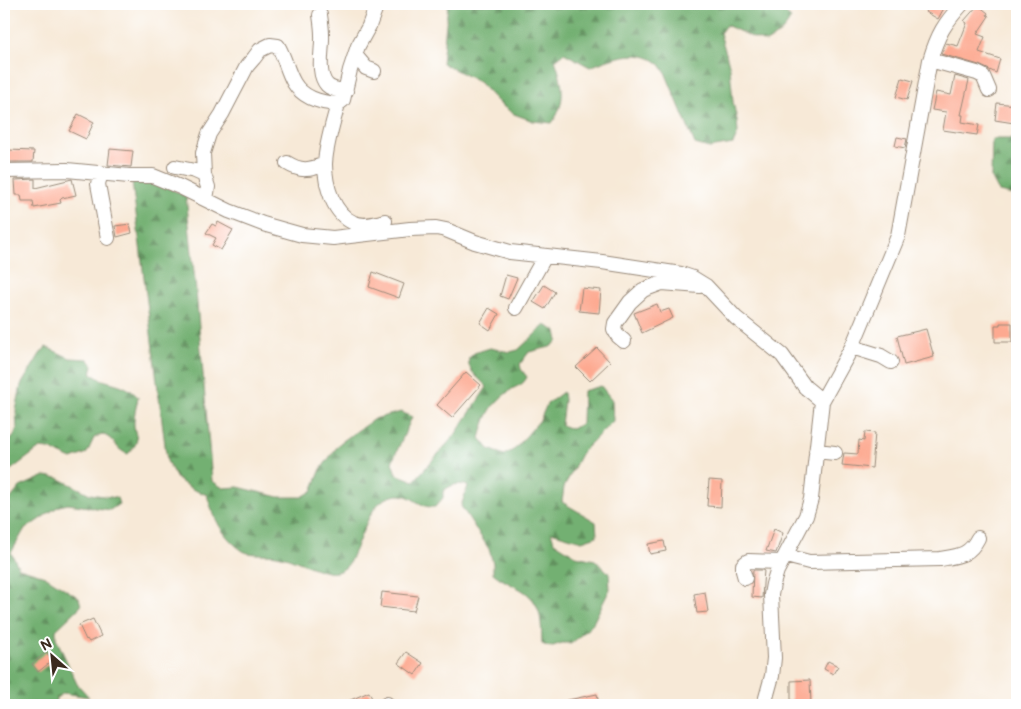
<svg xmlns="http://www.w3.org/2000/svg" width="1021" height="709" font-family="'Balsamiq Sans',sans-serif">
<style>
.forest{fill:url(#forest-firs);stroke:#576d48}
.building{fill:#fda990}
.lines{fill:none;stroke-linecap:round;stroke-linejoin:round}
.minor-casing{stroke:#998a7a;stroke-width:16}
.minor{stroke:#fff;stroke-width:14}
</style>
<defs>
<pattern id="forest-firs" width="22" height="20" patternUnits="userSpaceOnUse" patternTransform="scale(1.25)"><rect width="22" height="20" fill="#73b072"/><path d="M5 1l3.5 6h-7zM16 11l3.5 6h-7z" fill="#608f5d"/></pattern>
</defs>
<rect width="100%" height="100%" fill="#fff"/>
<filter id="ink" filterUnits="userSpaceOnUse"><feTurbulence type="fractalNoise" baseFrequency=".02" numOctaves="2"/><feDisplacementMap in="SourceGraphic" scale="10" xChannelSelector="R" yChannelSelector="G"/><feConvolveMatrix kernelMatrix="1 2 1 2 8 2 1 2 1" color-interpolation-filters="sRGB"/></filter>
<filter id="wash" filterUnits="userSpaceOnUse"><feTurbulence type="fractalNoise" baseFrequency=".0096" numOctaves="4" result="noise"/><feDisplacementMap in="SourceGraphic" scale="20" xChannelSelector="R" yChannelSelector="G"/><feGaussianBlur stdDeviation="1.12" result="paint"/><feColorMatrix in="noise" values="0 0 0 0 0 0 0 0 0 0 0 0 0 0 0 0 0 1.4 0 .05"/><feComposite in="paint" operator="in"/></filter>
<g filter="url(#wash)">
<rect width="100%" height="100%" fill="#f7e9d7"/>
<path class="forest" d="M448 4H774L791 18C785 30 777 36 766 42L754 38 726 25 720 33 730 68 733 102 737 120 738 133 733 144 709 148 695 144 665 72C663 69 661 65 658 63 638 47 610 59 590 67L564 53 555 60C563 83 567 102 552 123L533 121 514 114 501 105 479 82 442 63Z
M992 139H1017V196L999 192 991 177Z
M153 181 186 196 196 291 212 481 223 488 238 487 279 497H302L312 491 321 469 340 443 374 419 401 412 412 417 392 462 396 474 414 481 455 435 487 387C479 378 466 370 469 358L474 353 490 348 510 352 518 350 545 325 556 331 558 341 550 347 529 352 520 364 521 369 527 377C523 385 519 385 512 389 490 405 487 413 480 438L489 449 504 455 515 449 540 420 547 404 563 392 564 400 561 425 572 429 582 423 583 391 601 386 612 400 613 421 582 452 564 487 562 502 596 522 597 536 582 541 551 532 554 542 576 556 595 560 609 573 610 589 592 625 572 643H562L550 647 542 644C541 621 543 602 520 589 511 584 501 580 493 573V563L489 549 461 506 468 486C458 482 451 485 443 491V498L435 507C415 509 411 486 385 499 369 507 361 539 353 554 351 559 349 564 346 567 340 572 334 573 328 572 311 569 294 558 277 555 267 553 251 556 243 551 222 537 214 518 207 495L192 489 177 479 167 461 132 182Z
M46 347 70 358 88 359 93 365 91 373C106 386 121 379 138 397 137 405 134 413 134 421 133 438 144 437 128 454 114 449 117 440 102 434L94 438 87 453 72 459 49 449 40 448 4 475V448L13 437 17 429 16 411 21 385 40 354Z
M45 476 58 478 90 494 117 498 119 504 110 510 68 504 59 506 24 530 11 553 19 568 45 576 79 598 81 606 56 630V638L77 684 89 697 64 693 56 698 55 705H4V507L20 487Z"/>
<g id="blocks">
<path class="building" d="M931 4H938L944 8 938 19 926 12Z
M978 5 988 13 987 15 989 16 977 34 985 37 979 52 1000 59 996 73 979 65 941 54 946 43 958 46 967 23 964 21Z
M955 76 969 80 961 115H963L962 122 979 125 977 135 943 130 946 112 932 110 936 92 951 95Z
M902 78 913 81 907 100 896 97Z
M997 103 1016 105 1014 123 995 120Z
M78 114 94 122 86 139 69 131Z
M897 137 907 139 905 148 895 146Z
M110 149 133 151 131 167 108 165Z
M8 150 34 151 33 162H8Z
M35 179V188L72 179 76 195 62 198 60 200 61 203 34 208 33 201H22L21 195H16L15 180Z
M218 222 233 230 221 250 212 245 216 238 206 233 212 224 216 226Z
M130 224 132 233 117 237 115 226Z
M373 272 404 284 399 298 369 287Z
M506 275 517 278 508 299 500 296Z
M544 285 555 292 545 309 533 302Z
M582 288 601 290 599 313 579 311Z
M657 304 660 312 669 309 673 318 642 333 634 313Z
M489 308 499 314 490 330 480 323Z
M1000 323H1012V342H995V325H1000Z
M926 329 934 357 904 365 897 336Z
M597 348 610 362 590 381 576 367Z
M466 372 481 385 452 418 437 405Z
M865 432 875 433 872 468 842 465 844 453 858 454 859 440 864 441Z
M709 480 722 481 721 507 707 506Z
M774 529 783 533 776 553 766 551Z
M664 541 666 551 650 554 648 544Z
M753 570H764L762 598 752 597Z
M382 592 418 596 414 611 380 607Z
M705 592 708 612 697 613 694 594Z
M93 619 101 636 89 642 87 639 86 640 79 625Z
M46 652 53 660 38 672 32 664Z
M406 652 423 663 415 675 398 663Z
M828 661 838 666 833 674 824 669Z
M810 680 811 705H791V681Z
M369 692 375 705H339Z
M597 694 599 705H563V701Z"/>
</g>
</g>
<g filter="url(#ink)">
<use href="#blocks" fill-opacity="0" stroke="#998a7a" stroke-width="1"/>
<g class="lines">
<g class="minor-casing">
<path id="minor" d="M320 15C321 22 322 28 322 35 323 49 316 73 327 85 332 90 339 90 346 91
M355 55 366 68 374 71
M930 60 977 73 983 76 989 90
M338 104C333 123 326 144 325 164 325 185 333 214 354 223 364 227 375 224 385 221
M287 163C301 172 310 170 325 164
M175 167 195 171 204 175
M4 171 67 170 129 176H153L180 187 229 211 263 224 302 235 333 238 410 229 436 228 446 230 475 242 510 252 602 262 681 274 693 278 706 286 736 318 782 355 805 387 822 401
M101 173 98 184 108 238
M206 199 208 187 204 175 203 153 209 134 222 114 247 66 254 58 260 50 270 45 278 46C285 58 287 71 294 83 303 98 322 103 338 104L343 100 350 70 358 46 369 26 377 4
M516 308 545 256
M624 341 618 336 614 329 615 323 630 302 643 290 662 283 700 286
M852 347 881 356 891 362
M816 451 835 453
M786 556 809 562 940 559C958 556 969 556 978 538
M745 578 743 571V565L748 561 782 562
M387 704V705
M764 705 772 676 774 658 771 595 773 584 777 571 806 516 811 499 822 401 852 347 898 236 930 60C938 34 944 24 962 4"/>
</g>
<use href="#minor" class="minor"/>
</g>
</g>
<rect width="1021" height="709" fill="none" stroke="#fff" stroke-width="20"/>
<g transform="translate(52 656) rotate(333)" stroke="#ffffff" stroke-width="4" paint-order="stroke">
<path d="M0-4L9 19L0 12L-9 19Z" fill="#3b2a1e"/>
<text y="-8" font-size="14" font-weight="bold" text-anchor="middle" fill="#3b2a1e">N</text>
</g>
</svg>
